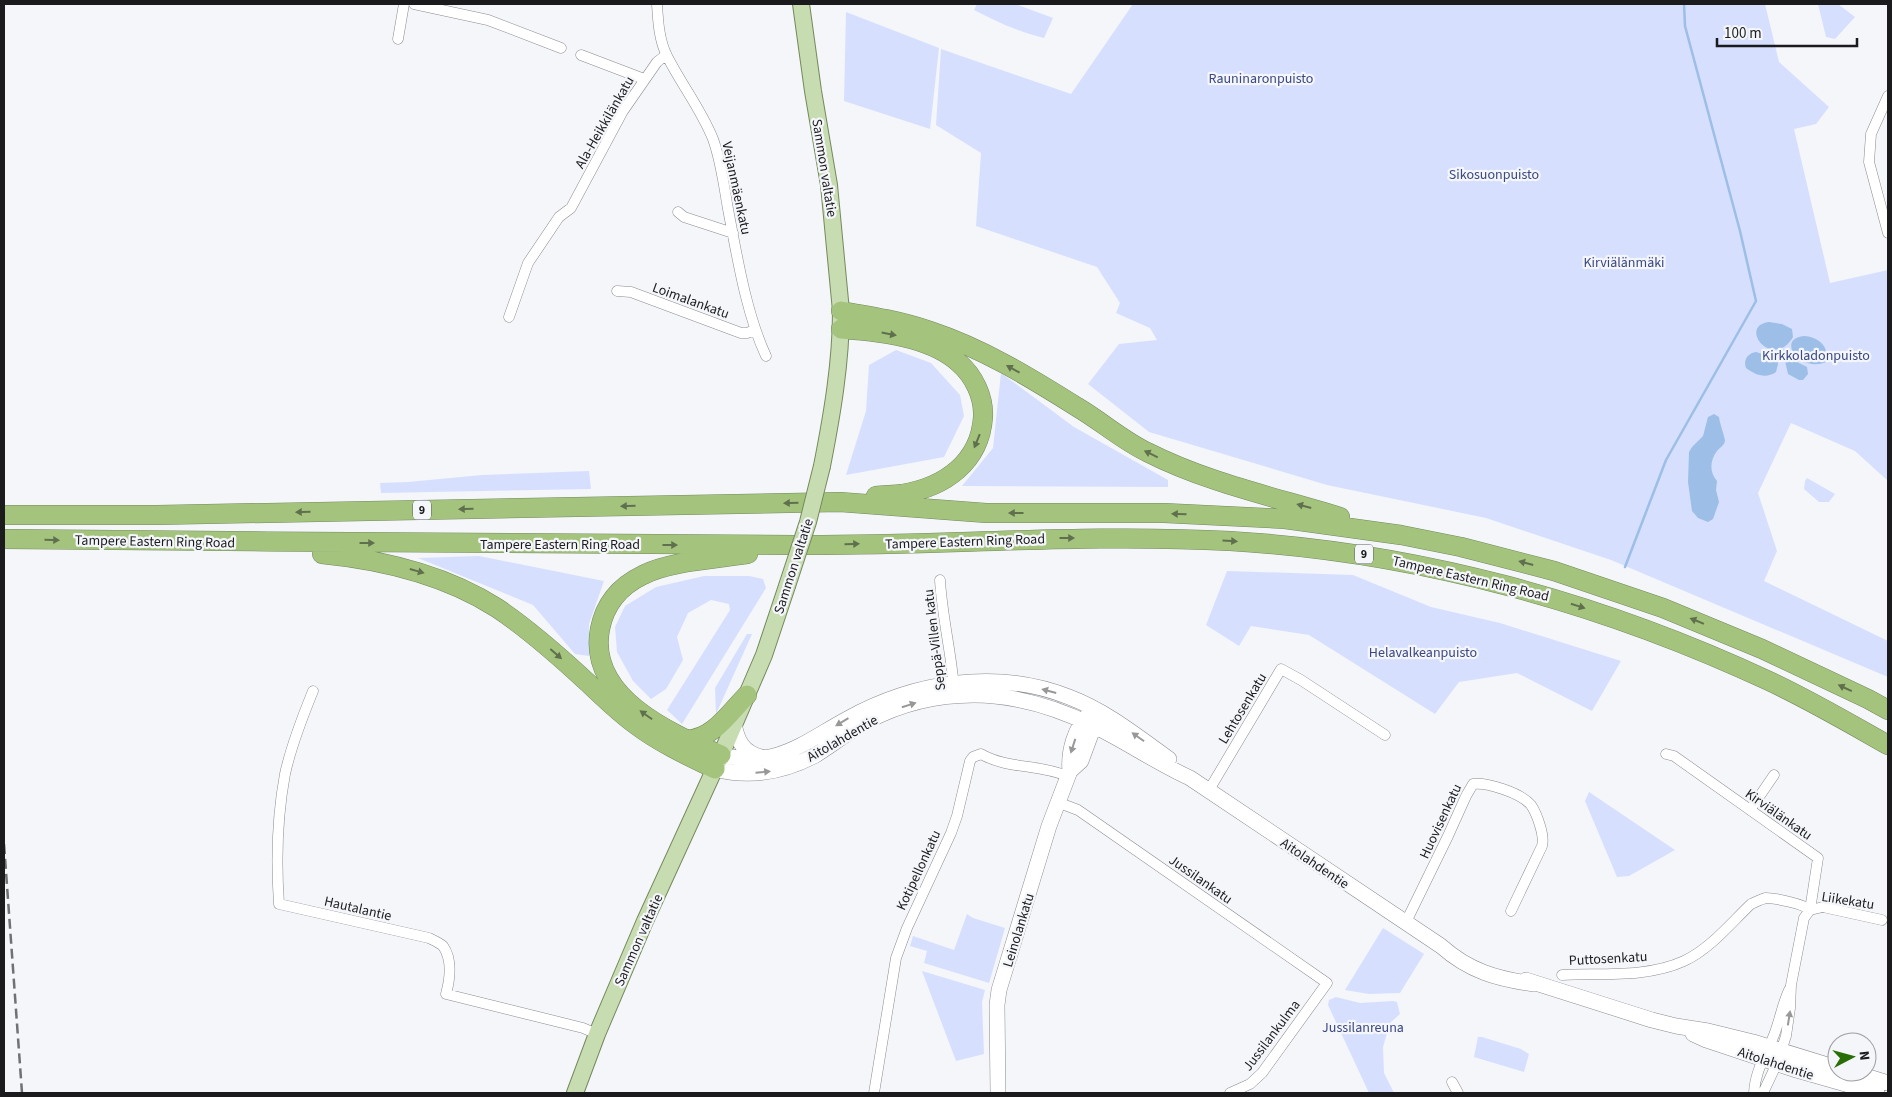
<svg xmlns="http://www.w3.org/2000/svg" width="1892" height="1097" font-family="'Source Sans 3',sans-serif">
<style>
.green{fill:#d6e0fe}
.water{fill:#9dbee6}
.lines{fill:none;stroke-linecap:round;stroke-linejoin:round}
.stream{stroke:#9dbee6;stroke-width:2.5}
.street-casing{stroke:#8b8c90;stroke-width:11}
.secondary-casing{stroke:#8b8c90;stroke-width:16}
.primary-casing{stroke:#74895c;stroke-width:18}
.highway-casing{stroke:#74895c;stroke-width:20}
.street{stroke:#fff;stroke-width:10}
.secondary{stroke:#fff;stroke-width:15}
.primary{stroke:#c8dcb2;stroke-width:16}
.highway{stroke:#a4c47e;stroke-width:19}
.rail{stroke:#707174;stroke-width:2.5;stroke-dasharray:10 5;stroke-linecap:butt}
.primary-bridge-casing{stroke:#74895c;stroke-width:18;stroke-linecap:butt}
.primary-bridge{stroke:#c8dcb2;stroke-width:16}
.oneway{fill:#60704e}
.oneway2{fill:#989899}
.labels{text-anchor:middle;stroke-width:4.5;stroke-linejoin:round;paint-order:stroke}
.shield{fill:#f4f6fa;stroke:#5c5d5f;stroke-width:1}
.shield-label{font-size:12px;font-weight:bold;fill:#1b1b1d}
.park-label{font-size:14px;fill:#3b4882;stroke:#f4f6fa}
.street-label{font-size:14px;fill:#1b1b1d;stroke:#f4f6fa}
</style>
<rect width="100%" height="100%" fill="#f4f6fa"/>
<path class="green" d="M977 4H1015L1053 18 1044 38C1019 32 997 22 974 10Z
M1133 4H1765L1779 62 1829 107 1816 124 1794 129 1830 283 1888 270V481L1855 451 1791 423 1758 493 1777 551 1764 581 1888 641V677L1611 560 1486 518 1327 485 1149 432 1088 384 1119 344 1157 340 1150 328 1116 313 1120 303 1097 267 976 226 981 153 936 125 941 49 1071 94Z
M1818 4H1838L1855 17 1835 39 1826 37Z
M846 12 939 48 930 129 844 101Z
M896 350 931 363 960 395 964 416 944 457 846 475 866 411 869 365Z
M1001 373 1074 427 1168 480V487L962 486 993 448Z
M589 471 591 489 381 493 380 483 408 482 482 475Z
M1807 478 1835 494 1829 502H1819L1804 489 1805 481Z
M479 556 604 581 589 624V656L575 654 533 605 418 558Z
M1227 571 1353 575 1431 607 1500 623 1621 661 1592 711 1517 673 1459 682 1435 714 1309 635 1251 626 1239 646 1206 625Z
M704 576H749L763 579 766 588 682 724 667 710 730 610 729 604 711 600 688 613 677 637 683 660 666 689 651 699 633 681 617 652 615 627 625 606 656 587Z
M747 634H752L716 714 715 688Z
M1589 792 1675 850 1629 876 1617 877 1585 801Z
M967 914 973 918 1005 928 989 983 924 963 927 951 910 946 913 936 954 950Z
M1383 928 1424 954 1400 993 1369 994 1345 990Z
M922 971 985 990 982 1002 984 1054 956 1061Z
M1336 997 1360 1003 1393 1001 1397 1002 1400 1014 1390 1023 1383 1047 1384 1073 1394 1093H1369L1328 1005 1329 1000Z
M1478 1037H1482L1521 1049 1529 1054 1524 1072 1474 1057Z"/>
<path class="water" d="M1769 322 1782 324 1792 329 1793 337C1773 371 1737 326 1769 322Z
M1804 336C1818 337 1830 346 1826 362 1801 373 1775 339 1804 336Z
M1756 352 1776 358 1778 364 1776 372C1766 379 1755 375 1746 368 1743 360 1748 353 1756 352Z
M1791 359 1807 367 1808 374 1803 380H1799L1788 374 1785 361Z
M1714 414 1719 417C1720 425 1725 437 1725 441 1724 446 1720 447 1717 451 1710 460 1709 472 1717 481L1716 490 1719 502 1713 519 1708 522 1698 518 1692 511 1688 482 1689 452 1692 447 1703 436 1708 417Z"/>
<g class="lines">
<path class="stream" d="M1625 567 1666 460 1756 301 1740 231 1685 26 1684 4"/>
<g class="street-casing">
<path id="street" d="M414 4 488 20 561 48
M657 4C658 21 659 40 667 56 681 84 701 109 713 139 721 161 724 186 728 209 737 256 746 313 766 356
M398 39 404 4
M581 55 644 79
M1888 96 1871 134 1869 162 1888 233
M678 212 684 217 733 233
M617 291 631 292 741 333H747L755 330
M509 317 528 263 559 217 571 208 623 111 657 62 666 55
M940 580C942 616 951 651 954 688
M313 691C302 718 291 746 285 774 277 817 276 861 279 904L429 938C433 940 440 943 443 946 453 960 450 979 446 994L583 1028 597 1034
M1666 754 1674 756 1818 858 1810 910 1804 918 1791 985 1790 1008 1786 1036 1777 1063 1763 1093
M1209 790 1281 669 1301 680 1385 735
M1057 802 1078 810 1327 983 1262 1073 1250 1084 1230 1093
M1750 810 1774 775
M1810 910 1823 907 1882 920
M1405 924 1448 836 1466 796 1473 784C1487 782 1521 793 1531 805 1537 814 1545 836 1542 846L1511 911
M1562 975C1601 973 1647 978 1684 961 1710 949 1730 924 1751 904 1756 902 1761 899 1766 898 1775 898 1804 904 1810 910
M1452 1082 1458 1093
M874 1093 896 958 907 928 951 833 957 816 970 761 973 757 981 754C1007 769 1039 764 1067 776
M1754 1093C1755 1071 1766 1055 1774 1035 1780 1020 1782 1005 1789 990"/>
</g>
<g class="secondary-casing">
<path id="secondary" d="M734 723C737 741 743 752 761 757
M721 755C778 768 801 744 847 719 914 682 996 668 1069 697 1106 711 1137 736 1169 759
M715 769C749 778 783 772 814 756 832 745 849 731 868 721 900 704 937 695 974 695 1015 695 1057 708 1094 726 1127 742 1157 763 1190 778L1441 946C1469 971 1497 979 1534 984
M1070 771C1068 752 1075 727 1089 714
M1526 980 1652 1020 1676 1026 1708 1031 1753 1042 1837 1068
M1693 1034 1706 1040 1793 1069 1877 1093
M1852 1072 1888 1083
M998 1093 997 1005 999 990 1049 826 1070 771 1081 761 1094 726V718"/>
</g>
<g class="primary-casing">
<path id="primary" d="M801 4 813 91 829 185 841 311C841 363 832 415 822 466
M575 1093 597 1034 645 921 721 755 764 655 787 586"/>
</g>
<g class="highway-casing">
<path id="highway" d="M841 311C871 316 901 321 930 331 982 348 1031 378 1077 407 1101 421 1122 440 1147 452 1208 483 1275 497 1340 517
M841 329C878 331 931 337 959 363 974 376 984 397 983 417 980 462 945 487 902 494 894 495 885 495 876 496
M4 515H157L840 502 986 513H1164L1285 519 1401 535 1461 547 1554 571 1663 608 1762 649 1868 699 1888 710
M4 539C268 541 532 545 796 545 941 546 1085 533 1230 541 1417 552 1600 602 1769 681 1810 700 1849 723 1888 745
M322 554C383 560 444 574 497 608 530 630 559 656 587 682 603 697 618 712 636 725 660 743 688 756 715 769
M687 740C714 738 729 713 747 695
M721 755C670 733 587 697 600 629 605 603 620 586 643 575 670 561 718 559 748 554"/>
</g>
<use href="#street" class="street"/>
<use href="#secondary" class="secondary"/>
<use href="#primary" class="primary"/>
<use href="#highway" class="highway"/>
<path class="rail" d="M4 844 22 1093"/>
<g class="primary-bridge-casing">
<path id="primary-bridge" d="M787 586 808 522 822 466"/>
</g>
<use href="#primary-bridge" class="primary-bridge"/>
</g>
<defs><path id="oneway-solid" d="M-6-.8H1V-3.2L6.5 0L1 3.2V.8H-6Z" transform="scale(1.25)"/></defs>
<g class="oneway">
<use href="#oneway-solid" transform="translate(889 334) rotate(11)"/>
<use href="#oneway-solid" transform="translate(1013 369) rotate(-151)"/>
<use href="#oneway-solid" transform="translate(977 441) rotate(112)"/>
<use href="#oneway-solid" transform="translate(1151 454) rotate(-154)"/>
<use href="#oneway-solid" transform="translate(791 503) rotate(179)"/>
<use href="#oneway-solid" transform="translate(628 506) rotate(179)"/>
<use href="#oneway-solid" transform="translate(1304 506) rotate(-165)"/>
<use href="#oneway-solid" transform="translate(466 509) rotate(179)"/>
<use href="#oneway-solid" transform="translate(303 512) rotate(179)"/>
<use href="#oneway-solid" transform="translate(1016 513) rotate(-180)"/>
<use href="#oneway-solid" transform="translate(1179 514) rotate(-178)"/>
<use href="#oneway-solid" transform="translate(1067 538)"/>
<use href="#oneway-solid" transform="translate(52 540) rotate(1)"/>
<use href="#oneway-solid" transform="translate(1230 541) rotate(3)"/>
<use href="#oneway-solid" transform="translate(367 543)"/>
<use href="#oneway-solid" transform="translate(852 544) rotate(-2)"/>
<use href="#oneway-solid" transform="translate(670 545)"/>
<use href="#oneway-solid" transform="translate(1526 563) rotate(-165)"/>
<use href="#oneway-solid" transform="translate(417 571) rotate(16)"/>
<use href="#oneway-solid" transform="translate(1578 606) rotate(18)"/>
<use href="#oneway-solid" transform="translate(1697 621) rotate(-158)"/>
<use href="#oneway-solid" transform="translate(556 654) rotate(41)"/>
<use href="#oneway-solid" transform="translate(1845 688) rotate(-155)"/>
<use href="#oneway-solid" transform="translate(646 715) rotate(-145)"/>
</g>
<g class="oneway2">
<use href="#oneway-solid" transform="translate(1049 691) rotate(-165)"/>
<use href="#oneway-solid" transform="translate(909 705) rotate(-18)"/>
<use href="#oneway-solid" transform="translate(842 722) rotate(149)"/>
<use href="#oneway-solid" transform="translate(1138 737) rotate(-145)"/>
<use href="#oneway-solid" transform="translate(1073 746) rotate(108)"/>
<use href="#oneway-solid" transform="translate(763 772) rotate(-6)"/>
<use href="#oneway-solid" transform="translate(1789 1018) rotate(-81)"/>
</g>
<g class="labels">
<g class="shield">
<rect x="413" y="500.5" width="18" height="19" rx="4"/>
<rect x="1355" y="544.5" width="18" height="19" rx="4"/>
</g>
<g class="shield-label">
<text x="422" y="514">9</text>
<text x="1364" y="558">9</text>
</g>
<g class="park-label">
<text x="1261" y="83">Rauninaronpuisto</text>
<text x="1494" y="179">Sikosuonpuisto</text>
<text x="1624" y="267">Kirviälänmäki</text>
<text x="1816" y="360">Kirkkoladonpuisto</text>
<text x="1423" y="657">Helavalkeanpuisto</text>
<text x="1363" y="1032">Jussilanreuna</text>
</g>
<g class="street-label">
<text transform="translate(604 122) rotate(-60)" y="5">Ala-Heikkilänkatu</text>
<text transform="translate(825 168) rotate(81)" y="5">Sammon valtatie</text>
<text transform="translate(737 188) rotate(78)" y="5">Veijanmäenkatu</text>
<text transform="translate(691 300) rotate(20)" y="5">Loimalankatu</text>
<text transform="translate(155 541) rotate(1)" y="5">Tampere Eastern Ring Road</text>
<text transform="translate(965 541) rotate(-2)" y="5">Tampere Eastern Ring Road</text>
<text x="560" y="549">Tampere Eastern Ring Road</text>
<text transform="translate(793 566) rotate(-72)" y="5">Sammon valtatie</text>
<text transform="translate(1471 578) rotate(13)" y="5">Tampere Eastern Ring Road</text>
<text transform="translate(934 640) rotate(-97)" y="5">Seppä-Villen katu</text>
<text transform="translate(1242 708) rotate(-59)" y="5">Lehtosenkatu</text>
<text transform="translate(842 738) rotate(-30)" y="5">Aitolahdentie</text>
<text transform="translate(1779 814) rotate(35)" y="5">Kirviälänkatu</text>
<text transform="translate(1440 821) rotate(-65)" y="5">Huovisenkatu</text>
<text transform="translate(1315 863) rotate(34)" y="5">Aitolahdentie</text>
<text transform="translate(918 870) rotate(-65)" y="5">Kotipellonkatu</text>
<text transform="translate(1201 879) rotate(35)" y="5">Jussilankatu</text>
<text transform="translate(1848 900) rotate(9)" y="5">Liikekatu</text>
<text transform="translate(358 908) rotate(13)" y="5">Hautalantie</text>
<text transform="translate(1018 930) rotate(-73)" y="5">Leinolankatu</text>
<text transform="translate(638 940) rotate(-66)" y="5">Sammon valtatie</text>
<text transform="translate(1608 958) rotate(-3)" y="5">Puttosenkatu</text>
<text transform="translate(1271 1035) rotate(-53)" y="5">Jussilankulma</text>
<text transform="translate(1776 1063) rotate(18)" y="5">Aitolahdentie</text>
</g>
</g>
<rect width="1892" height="1097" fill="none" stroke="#1b1b1d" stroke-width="10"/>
<g transform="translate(1852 1057) rotate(84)"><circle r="24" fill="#f4f6fa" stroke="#9d9ea2"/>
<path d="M0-4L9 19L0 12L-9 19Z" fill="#2a6e07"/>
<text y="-8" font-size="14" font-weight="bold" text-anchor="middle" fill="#1b1b1d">N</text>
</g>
<path d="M1717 38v8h140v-8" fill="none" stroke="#1b1b1d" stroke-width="2.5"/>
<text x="1724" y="38" font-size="15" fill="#1b1b1d" stroke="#f4f6fa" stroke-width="4" paint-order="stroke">100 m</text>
</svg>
